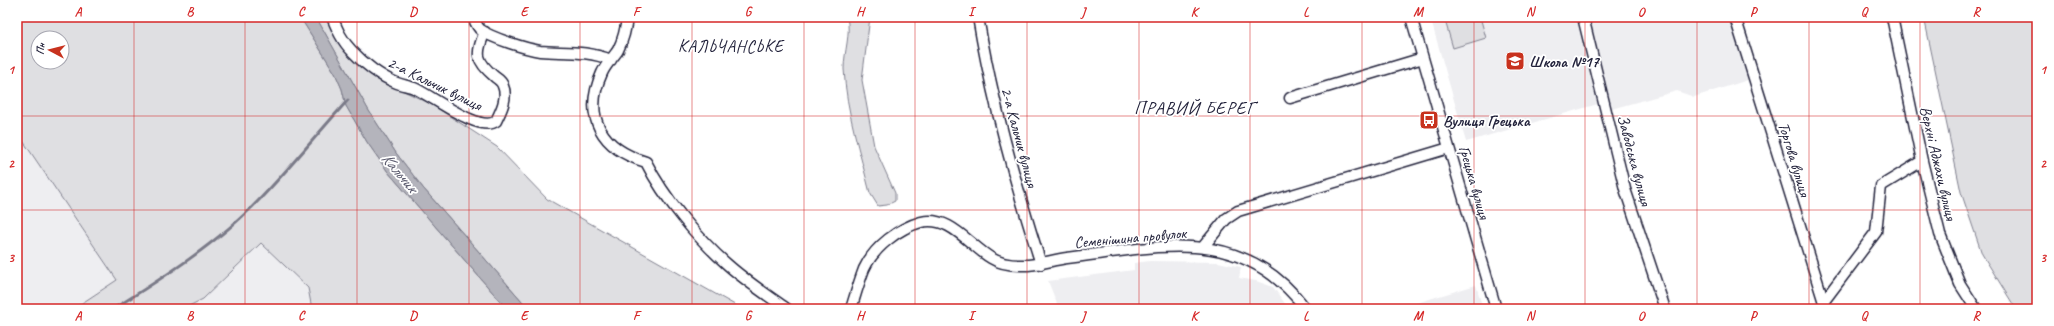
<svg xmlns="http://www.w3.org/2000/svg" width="2054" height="326" font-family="Caveat,sans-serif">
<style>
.built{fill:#eeeef1}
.green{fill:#dfdfe2;stroke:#80808e;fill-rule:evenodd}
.water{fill:#b4b4bc;stroke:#7a7a88}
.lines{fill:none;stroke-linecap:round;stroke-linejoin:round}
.stream{stroke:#7a7a88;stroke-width:3}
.minor-casing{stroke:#22223b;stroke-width:13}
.minor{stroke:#fff;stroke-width:10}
.grid{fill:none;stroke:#d62828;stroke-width:1;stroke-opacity:0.55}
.labels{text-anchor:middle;stroke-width:3.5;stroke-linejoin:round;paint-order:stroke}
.poi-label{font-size:16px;font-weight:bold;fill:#22223b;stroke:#fff;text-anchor:start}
.street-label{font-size:16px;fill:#22223b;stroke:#fff}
.neighbourhood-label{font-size:17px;letter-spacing:1px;fill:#22223b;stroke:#fff}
.water-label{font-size:17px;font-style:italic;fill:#5c5c6f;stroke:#fff}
.quarter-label{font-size:18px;letter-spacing:1px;fill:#22223b;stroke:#fff}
.neatline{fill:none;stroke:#d62828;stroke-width:1.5}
.grid-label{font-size:13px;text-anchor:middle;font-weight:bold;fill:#d62828}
</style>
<rect width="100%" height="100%" fill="#fff"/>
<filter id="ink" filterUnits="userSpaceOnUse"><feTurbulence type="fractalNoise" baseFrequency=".025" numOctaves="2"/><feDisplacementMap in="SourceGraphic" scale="8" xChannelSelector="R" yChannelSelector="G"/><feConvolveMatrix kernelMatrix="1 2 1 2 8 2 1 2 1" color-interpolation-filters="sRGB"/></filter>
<g filter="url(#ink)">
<path class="built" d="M1430 17H1577L1598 104 1466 142Z
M1589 17H1729L1748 80 1694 97 1677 91 1611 109Z
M17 132 117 280 73 309H17Z
M261 243 308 288 312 309H183L203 299Z
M1150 261 1218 262 1241 267 1239 278 1256 281 1273 287 1289 309H1059L1048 281 1134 270V263Z
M1476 285 1483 309H1398L1436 297Z"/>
<path class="green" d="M17 17H300L335 73 342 89 346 106 367 142 388 172 507 309H312L308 288 261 243 203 299 183 309H73L117 280 17 132ZM38 38H62V62H38Z
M316 17H327L387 83 431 104 497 147 547 199 742 309H529L423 188 396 153 369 111Z
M847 17H870L862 80 874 146 895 193V201L887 205 878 206 870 193C860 152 846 111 844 69 844 51 851 35 847 17Z
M1444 17H1480L1486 38 1453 48Z
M1924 17H2037V309H2016L1982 254 1961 192Z"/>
<path class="water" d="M300 17H316L369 111 396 153 423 188 529 309H507L388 172 367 142 346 106 342 89 335 73Z"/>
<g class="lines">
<path class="stream" d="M113 309C163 278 219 242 259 200 290 168 318 133 348 100"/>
<g class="minor-casing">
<path id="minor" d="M332 17C337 29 342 41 352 51 363 63 381 77 397 83 402 85 409 86 414 88 431 95 480 134 496 121 501 111 508 97 503 86 502 82 498 79 495 77 476 61 475 54 485 32
M473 17C475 22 477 27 481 30 491 38 527 49 540 51 564 53 587 50 611 60
M627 17C626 28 623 40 618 50 613 58 606 64 602 73 582 117 602 149 646 162 664 198 698 239 728 265 746 281 767 295 787 309
M978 17C992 101 1015 183 1041 264
M1411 17 1496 309
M1583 17 1625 189 1665 309
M1735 17 1826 309
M1892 17 1922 161 1940 234 1960 284 1976 309
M1290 98 1423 58
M1203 247 1226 219 1238 211 1449 148
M1824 301 1876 232 1881 186 1922 161
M851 309C855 296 859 282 864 269 874 247 899 228 921 222 950 215 969 245 991 258 999 263 1010 265 1020 265 1036 266 1051 260 1067 258 1159 247 1241 223 1306 309"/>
</g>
<use href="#minor" class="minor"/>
</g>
</g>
<path class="grid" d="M134 17V309M245 17V309M357 17V309M469 17V309M580 17V309M692 17V309M804 17V309M915 17V309M1027 17V309M1139 17V309M1250 17V309M1362 17V309M1474 17V309M1585 17V309M1697 17V309M1809 17V309M1920 17V309M17 116H2037M17 210H2037"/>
<defs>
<g id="school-square" transform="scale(1)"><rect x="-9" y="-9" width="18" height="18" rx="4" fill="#c8321e" stroke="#fff"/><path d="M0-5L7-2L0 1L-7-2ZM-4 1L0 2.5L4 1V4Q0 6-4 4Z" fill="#fff"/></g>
<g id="bus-square" transform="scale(1)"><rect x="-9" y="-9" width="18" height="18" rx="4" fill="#c8321e" stroke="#fff"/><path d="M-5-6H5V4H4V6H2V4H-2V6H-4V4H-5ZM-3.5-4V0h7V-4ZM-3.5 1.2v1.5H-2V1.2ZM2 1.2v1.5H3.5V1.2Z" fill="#fff"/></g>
</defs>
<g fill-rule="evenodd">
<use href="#school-square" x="1515" y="61"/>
<use href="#bus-square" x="1429" y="120"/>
</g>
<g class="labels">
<g class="poi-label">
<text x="1529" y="67">Школа №17</text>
<text x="1443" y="126">Вулиця Грецька</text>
</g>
<g class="street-label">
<text transform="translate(435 83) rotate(26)" y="6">2-а Кальчик вулиця</text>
<text transform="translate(1020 137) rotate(75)" y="6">2-а Кальчик вулиця</text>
<text transform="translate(1795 159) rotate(73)" y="6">Торгова вулиця</text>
<text transform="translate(1635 160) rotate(75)" y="6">Заводська вулиця</text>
<text transform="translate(1939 163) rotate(77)" y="6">Верхні Аджахи вулиця</text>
<text transform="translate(1475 182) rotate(74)" y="6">Грецька вулиця</text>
<text transform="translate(1130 237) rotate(-5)" y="6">Семенішина провулок</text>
</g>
<g class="neighbourhood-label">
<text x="731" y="52">КАЛЬЧАНСЬКЕ</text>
</g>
<g class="water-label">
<text transform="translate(400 172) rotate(50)" y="6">Кальчик</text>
</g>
<g class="quarter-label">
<text x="1195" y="114">ПРАВИЙ БЕРЕГ</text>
</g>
</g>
<rect width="2054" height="326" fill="none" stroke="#fff" stroke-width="44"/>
<g transform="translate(50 50) rotate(277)"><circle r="19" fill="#ffffff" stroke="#a7a7b1"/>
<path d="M0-3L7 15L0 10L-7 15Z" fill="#c8321e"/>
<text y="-6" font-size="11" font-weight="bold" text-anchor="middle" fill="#22223b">Пн</text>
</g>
<rect x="22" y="22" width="2010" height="282" class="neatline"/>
<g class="grid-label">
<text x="78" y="16">A</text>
<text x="190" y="16">B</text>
<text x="301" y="16">C</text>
<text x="413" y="16">D</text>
<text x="524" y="16">E</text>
<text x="636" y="16">F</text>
<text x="748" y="16">G</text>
<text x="860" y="16">H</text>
<text x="971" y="16">I</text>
<text x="1083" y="16">J</text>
<text x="1194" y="16">K</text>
<text x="1306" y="16">L</text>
<text x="1418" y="16">M</text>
<text x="1530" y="16">N</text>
<text x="1641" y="16">O</text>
<text x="1753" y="16">P</text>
<text x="1864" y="16">Q</text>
<text x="1976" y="16">R</text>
<text x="11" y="74">1</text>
<text x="2043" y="74">1</text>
<text x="11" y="168">2</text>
<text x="2043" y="168">2</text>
<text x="11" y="262">3</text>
<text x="2043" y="262">3</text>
<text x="78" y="320">A</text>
<text x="190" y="320">B</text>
<text x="301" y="320">C</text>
<text x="413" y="320">D</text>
<text x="524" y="320">E</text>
<text x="636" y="320">F</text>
<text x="748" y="320">G</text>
<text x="860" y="320">H</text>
<text x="971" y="320">I</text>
<text x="1083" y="320">J</text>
<text x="1194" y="320">K</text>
<text x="1306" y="320">L</text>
<text x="1418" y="320">M</text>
<text x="1530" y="320">N</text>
<text x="1641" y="320">O</text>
<text x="1753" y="320">P</text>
<text x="1864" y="320">Q</text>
<text x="1976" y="320">R</text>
</g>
</svg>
